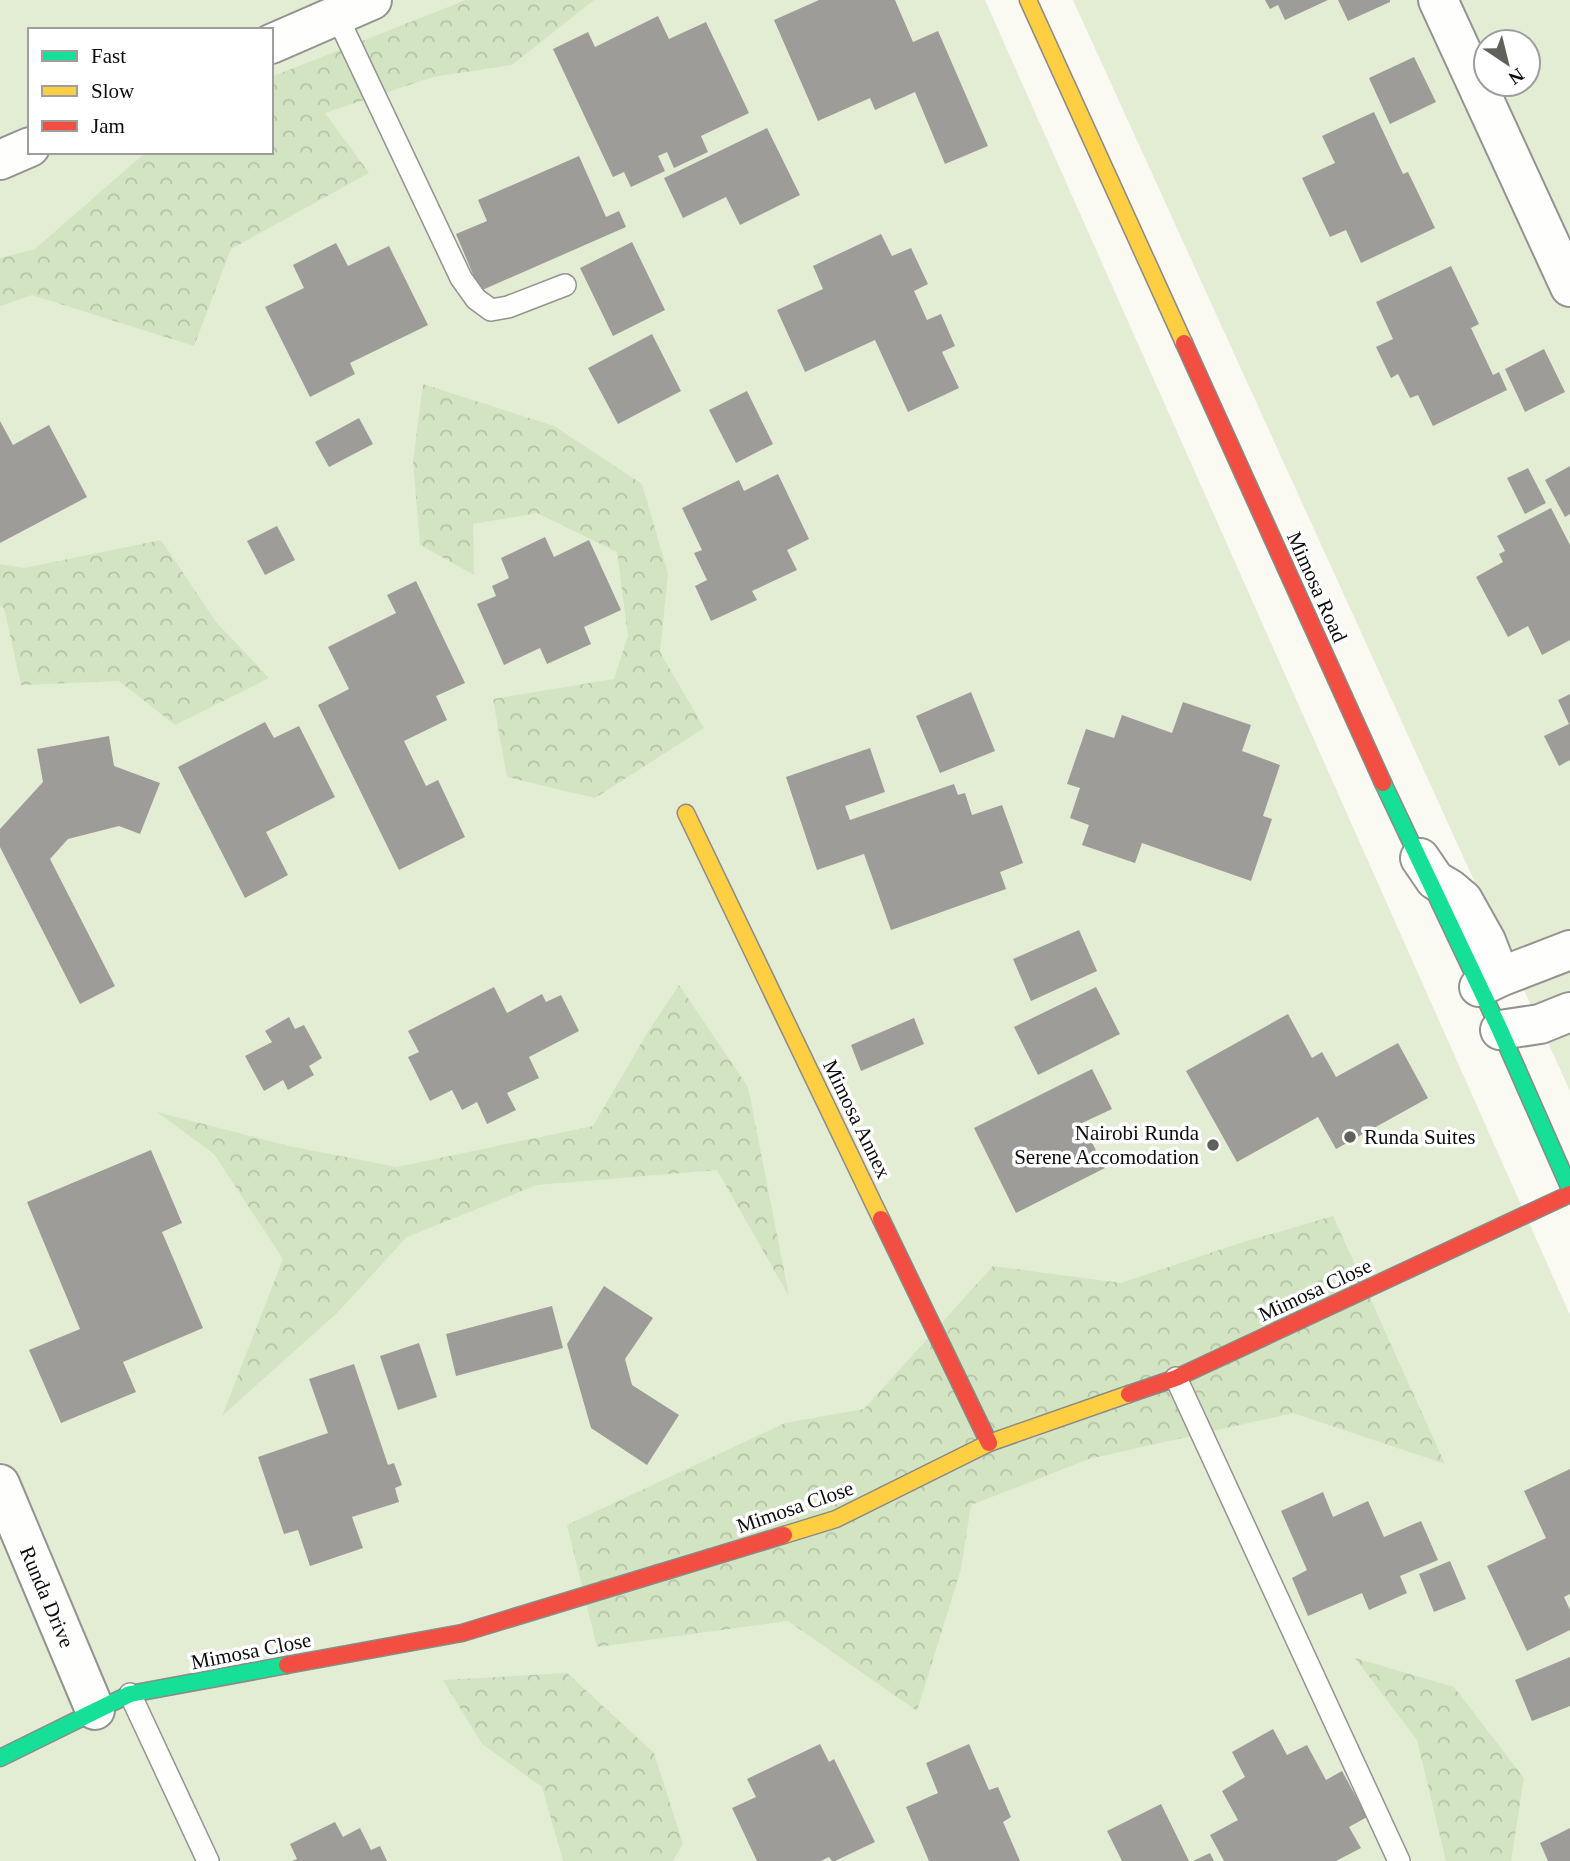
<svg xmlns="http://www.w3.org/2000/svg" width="1570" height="1861" font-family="Georgia,serif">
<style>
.green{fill:#e2edd4;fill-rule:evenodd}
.forest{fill:url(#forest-crowns)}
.building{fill:#9e9c98}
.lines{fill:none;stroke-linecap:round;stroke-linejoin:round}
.lane-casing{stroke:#949390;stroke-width:24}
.street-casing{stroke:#949390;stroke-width:42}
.fast-casing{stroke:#8a8a87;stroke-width:19}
.slow-casing{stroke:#8a8a87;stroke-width:19}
.jam-casing{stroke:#8a8a87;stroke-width:19}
.lane{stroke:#fefefd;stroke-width:21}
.street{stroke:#fefefd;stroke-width:38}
.fast{stroke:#16e098;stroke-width:16}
.slow{stroke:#ffcf43;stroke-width:16}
.jam{stroke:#f24e42;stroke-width:16}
.poi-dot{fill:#60605d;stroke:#fff;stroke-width:2.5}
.labels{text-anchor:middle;stroke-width:7;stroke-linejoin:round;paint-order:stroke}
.street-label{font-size:21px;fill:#0d0d0d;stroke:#fff}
.poi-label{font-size:21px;fill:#0d0d0d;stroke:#fff;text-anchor:end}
</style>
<defs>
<pattern id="forest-crowns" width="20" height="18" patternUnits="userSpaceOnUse" patternTransform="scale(1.75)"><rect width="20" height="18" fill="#d3e4c3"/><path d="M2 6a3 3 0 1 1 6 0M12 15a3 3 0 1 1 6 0" fill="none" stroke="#b4c2a6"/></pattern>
</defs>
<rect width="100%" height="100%" fill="#faf9f2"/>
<path class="green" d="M0 0H985L1570 1315V1861H0ZM30 30H271V152H30Z
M1073 0H1570V1091ZM1486 42H1528V84H1486Z"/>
<path class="forest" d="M466 0H594L512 65 433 77 325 113 369 173 231 249 194 346 32 295 0 306V258L35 249 146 152H271V77Z
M423 384 554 426 642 484 668 573 660 652 704 728 595 798 507 777 493 699 614 679 628 636 617 552 537 513 473 524 474 575 420 545 413 462Z
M161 540 216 622 269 678 175 725 119 681 21 685 4 608 0 606V564L24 568Z
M679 985 748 1087 789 1296 717 1170 537 1185 407 1237 337 1313 222 1416 283 1259 214 1154 157 1112 289 1146 397 1167 593 1126 649 1030Z
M1333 1216 1445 1464 1293 1413 1089 1459 971 1505 961 1569 917 1711 788 1621 597 1647 567 1525 785 1423 864 1409 993 1266 1121 1283 1237 1244Z
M1355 1658 1454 1687 1524 1778 1511 1861H1446L1417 1740Z
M567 1673 654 1753 683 1844 673 1861H563L542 1787 482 1744 443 1680Z"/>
<path class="building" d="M819 0H895L913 42 938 31 988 146 945 164 915 92 875 110 870 98 818 121 774 20Z
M1265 0H1328L1285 20 1278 5 1270 9Z
M1338 0H1390V2L1348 21Z
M658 16 669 39 706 22 749 113 701 136 708 152 674 168 667 152 658 156 665 171 631 187 624 172 613 177 553 49 588 32 595 47Z
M1414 57 1436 102 1390 124 1369 78Z
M1374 112 1403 174 1408 172 1435 228 1361 263 1346 230 1330 237 1302 178 1335 163 1322 136Z
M767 128 800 195 740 225 726 197 683 218 664 178Z
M579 156 606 217 619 211 626 227 480 291 456 234 487 221 478 200Z
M881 234 892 256 911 248 928 284 914 291 927 320 941 314 955 346 942 352 959 388 908 412 875 340 805 372 777 310 823 289 813 266Z
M632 242 665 310 613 336 580 268Z
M336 243 348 266 389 246 428 325 350 363 355 374 310 397 265 307 304 288 293 265Z
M1451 266 1479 324 1471 328 1493 375 1499 372 1507 390 1433 426 1418 395 1410 398 1398 374 1391 378 1376 347 1393 339 1376 302Z
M652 334 681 391 618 424 588 368Z
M1544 349 1565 392 1525 412 1505 369Z
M747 391 773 444 736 463 709 410Z
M359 418 373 444 329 467 315 442Z
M0 421 13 445 49 425 87 497 0 543Z
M1570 466V514L1565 517 1545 480Z
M1528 468 1546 503 1525 514 1507 478Z
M778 474 809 539 787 550 797 570 752 591 757 600 711 621 695 586 707 580 694 553 702 550 682 508 739 480 744 491Z
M1551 508 1570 545V640L1542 655 1528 626 1508 637 1476 577 1503 562 1499 554 1505 551 1497 536Z
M277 526 295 560 265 575 247 541Z
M545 537 554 557 589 540 621 610 584 627 591 644 547 664 540 648 504 665 477 604 496 596 492 586 509 578 501 558Z
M416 581 465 683 436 696 447 720 404 741 426 786 438 780 465 837 399 870 318 705 349 689 328 647 396 613 387 595Z
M971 692 995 751 940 773 916 716Z
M1570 694V760L1559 766 1544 736 1569 724 1558 700Z
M1183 702 1251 725 1242 751 1280 765 1263 816 1272 819 1251 881 1142 843 1135 863 1082 845 1089 825 1070 818 1080 788 1067 784 1086 729 1114 738 1122 715 1172 733Z
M265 722 274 738 299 726 335 797 266 832 288 875 245 898 178 767Z
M109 736 114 766 160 783 140 834 119 826 68 839 50 859 115 986 80 1004 0 847V829L43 782 37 749Z
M870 748 885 792 845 806 850 820 954 784 958 795 965 793 972 815 1002 805 1023 863 1000 872 1006 889 891 930 864 854 817 870 786 777Z
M1079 930 1097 971 1031 1001 1013 959Z
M494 987 507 1013 542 994 546 1002 561 995 579 1031 529 1057 539 1078 507 1093 516 1110 487 1124 477 1102 462 1110 452 1090 430 1101 408 1057 419 1052 408 1031Z
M1096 987 1120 1034 1038 1075 1014 1027Z
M1288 1014 1312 1058 1322 1052 1336 1077 1398 1043 1428 1098 1336 1149 1318 1117 1237 1162 1186 1071Z
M289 1017 295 1029 304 1025 322 1058 309 1066 314 1075 288 1090 283 1080 264 1091 245 1056 272 1042 265 1031Z
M914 1018 924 1044 861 1071 851 1045Z
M1092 1069 1112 1109 1082 1123 1105 1168 1016 1213 974 1128Z
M151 1150 182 1223 162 1232 203 1328 123 1362 136 1392 61 1423 29 1350 80 1329 27 1202Z
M604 1286 653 1318 625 1359 632 1385 679 1415 647 1465 591 1428 567 1344Z
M552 1306 563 1348 456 1376 446 1334Z
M419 1343 437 1397 398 1410 380 1356Z
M354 1364 388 1465 394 1463 402 1485 395 1488 399 1502 352 1517 363 1548 310 1566 298 1530 284 1534 258 1457 328 1433 309 1379Z
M1570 1469V1594L1564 1597 1570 1610V1630L1527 1651 1487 1566 1546 1538 1524 1491Z
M1323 1492 1333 1517 1368 1501 1384 1537 1421 1521 1438 1560 1400 1576 1407 1593 1369 1610 1362 1593 1308 1616 1292 1578 1307 1570 1281 1511Z
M1450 1561 1466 1599 1434 1612 1419 1574Z
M1570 1657V1706L1532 1721 1515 1680Z
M1273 1729 1287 1755 1307 1745 1326 1780 1342 1771 1367 1817 1349 1827 1361 1848 1336 1861H1224L1210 1835 1238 1820 1222 1791 1245 1777 1232 1752Z
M820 1744 829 1762 834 1759 875 1842 835 1861H832L829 1857 821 1861H757L732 1808 756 1797 747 1779Z
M969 1744 989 1790 998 1787 1011 1817 1003 1822 1020 1861H929L906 1807 938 1793 926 1763Z
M1161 1804 1189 1861H1122L1107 1831Z
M335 1822 343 1837 360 1828 371 1850 380 1846 387 1861H292L297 1859 290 1844Z
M1570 1828V1861H1548L1540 1843Z
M1210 1853 1214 1861H1193Z"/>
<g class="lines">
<g class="lane-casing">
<path id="lane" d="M337 16 461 278 476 299 491 310 508 307 565 285
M1176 1378 1399 1861
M130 1694 208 1861"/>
</g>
<g class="street-casing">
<path id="street" d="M1438 0 1570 287
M271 44 372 0
M0 160 30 147
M1420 858 1435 880 1450 889 1463 900 1486 941 1500 977
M1479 987 1500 977 1570 950
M1500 1030 1540 1024 1570 1012
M0 1484 95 1710"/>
</g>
<g class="fast-casing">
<path id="fast" d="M1383 783 1500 1030 1570 1189
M0 1758 130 1694 287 1665"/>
</g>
<g class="slow-casing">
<path id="slow" d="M1028 0 1184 343
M686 813 881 1219
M784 1535 836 1519 989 1443 1129 1394"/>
</g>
<g class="jam-casing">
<path id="jam" d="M1184 343 1383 783
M881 1219 989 1443
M1129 1394 1176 1378 1570 1194
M287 1665 462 1633 784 1535"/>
</g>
<use href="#lane" class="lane"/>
<use href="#street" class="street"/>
<use href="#fast" class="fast"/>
<use href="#slow" class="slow"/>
<use href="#jam" class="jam"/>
</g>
<g class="poi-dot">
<circle cx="1350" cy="1137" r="7"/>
<circle cx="1213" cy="1145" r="7"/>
</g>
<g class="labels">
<g class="street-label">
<text transform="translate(1317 587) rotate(66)" y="7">Mimosa Road</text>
<text transform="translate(857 1119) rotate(64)" y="7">Mimosa Annex</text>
<text transform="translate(1315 1290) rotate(-25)" y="7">Mimosa Close</text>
<text transform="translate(795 1507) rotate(-19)" y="7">Mimosa Close</text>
<text transform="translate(47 1597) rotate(67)" y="7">Runda Drive</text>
<text transform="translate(251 1651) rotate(-11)" y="7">Mimosa Close</text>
</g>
<g class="poi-label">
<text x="1199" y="1140">Nairobi Runda<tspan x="1199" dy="24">Serene Accomodation</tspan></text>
<text x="1364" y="1144" text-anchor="start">Runda Suites</text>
</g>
</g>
<rect x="28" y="28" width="245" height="126" fill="#ffffff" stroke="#9e9e9e" stroke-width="2"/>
<rect x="42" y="51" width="35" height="10" fill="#16e098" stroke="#9e9e9e" stroke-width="2"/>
<text x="91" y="63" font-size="21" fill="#0d0d0d">Fast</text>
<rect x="42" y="86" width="35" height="10" fill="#ffcf43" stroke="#9e9e9e" stroke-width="2"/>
<text x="91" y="98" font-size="21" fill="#0d0d0d">Slow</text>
<rect x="42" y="121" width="35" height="10" fill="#f24e42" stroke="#9e9e9e" stroke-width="2"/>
<text x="91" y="133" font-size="21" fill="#0d0d0d">Jam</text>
<g transform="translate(1507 63) rotate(145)"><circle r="33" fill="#ffffff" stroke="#9e9e9e" stroke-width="2"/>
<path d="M0-5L12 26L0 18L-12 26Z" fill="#60605d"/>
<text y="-10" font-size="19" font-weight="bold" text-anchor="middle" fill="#0d0d0d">N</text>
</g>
</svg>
